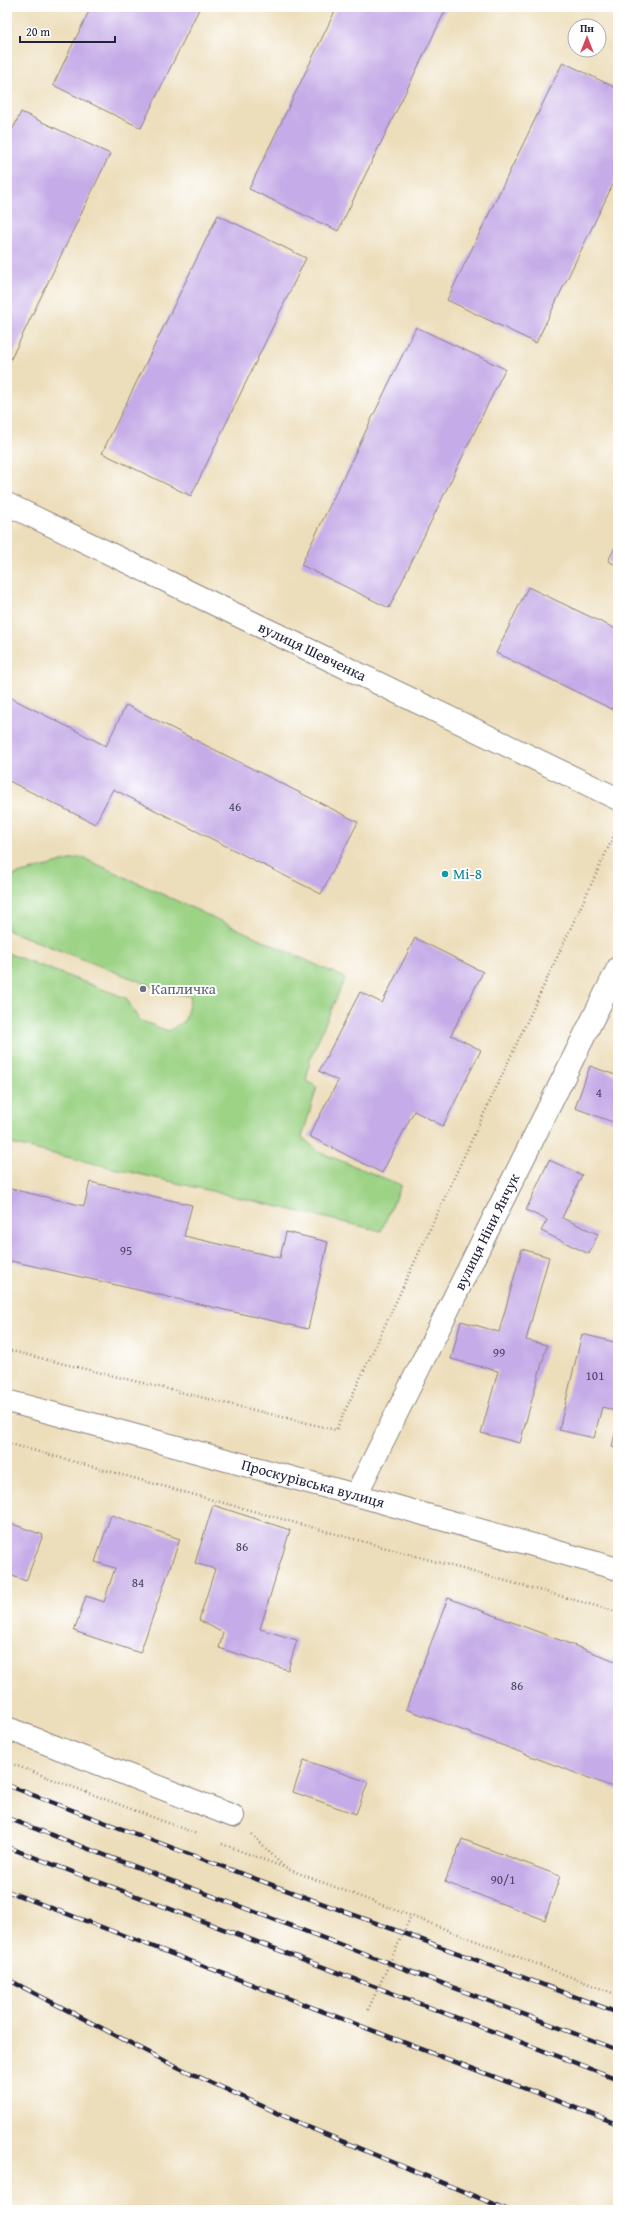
<svg xmlns="http://www.w3.org/2000/svg" width="625" height="2217" font-family="'Gentium Book Plus',serif">
<style>
.green{fill:#9cd385;stroke:#5f7a60}
.building{fill:#c5abe7}
.lines{fill:none;stroke-linecap:round;stroke-linejoin:round}
.minor-casing{stroke:#88807b;stroke-width:24}
.path{stroke:#88807b;stroke-width:2.5;stroke-dasharray:1 3;stroke-linecap:butt}
.minor{stroke:#fff;stroke-width:22}
.rail-casing{stroke:#22223b;stroke-width:4.5}
.rail{stroke:#fff;stroke-width:3;stroke-dasharray:9;stroke-linecap:butt}
.culture-dot{fill:#0f9aa8;stroke:#fff;stroke-width:1.5}
.worship-dot{fill:#6b7280;stroke:#fff;stroke-width:1.5}
.labels{text-anchor:middle;stroke-width:4;stroke-linejoin:round;paint-order:stroke}
.number-label{font-size:13px;fill:#4b4466}
.street-label{font-size:15px;fill:#22223b;stroke:#fff}
.culture-label{font-size:15px;fill:#0d838f;stroke:#fff;text-anchor:start}
.worship-label{font-size:15px;fill:#5b616d;stroke:#fff;text-anchor:start}
</style>
<rect width="100%" height="100%" fill="#fff"/>
<filter id="ink" filterUnits="userSpaceOnUse"><feTurbulence type="fractalNoise" baseFrequency=".025" numOctaves="2"/><feDisplacementMap in="SourceGraphic" scale="8" xChannelSelector="R" yChannelSelector="G"/><feConvolveMatrix kernelMatrix="1 2 1 2 8 2 1 2 1" color-interpolation-filters="sRGB"/></filter>
<filter id="wash" filterUnits="userSpaceOnUse"><feTurbulence type="fractalNoise" baseFrequency=".012" numOctaves="4" result="noise"/><feDisplacementMap in="SourceGraphic" scale="16" xChannelSelector="R" yChannelSelector="G"/><feGaussianBlur stdDeviation="0.9" result="paint"/><feColorMatrix in="noise" values="0 0 0 0 0 0 0 0 0 0 0 0 0 0 0 0 0 1.4 0 .05"/><feComposite in="paint" operator="in"/></filter>
<g filter="url(#wash)">
<rect width="100%" height="100%" fill="#eddebb"/>
<path class="green" d="M81 857 345 978 310 1059 306 1081 317 1087 302 1137 319 1152 401 1185 381 1231 7 1143V953L126 998 139 1020 169 1031 185 1020 191 996 167 992 7 930V877Z"/>
<g id="blocks">
<path class="building" d="M91 7H200L141 128 53 85Z
M337 7H447L338 231 249 189Z
M563 62 618 89V174L536 343 447 300Z
M21 112 110 154 7 367V141Z
M218 215 306 258 191 496 102 453Z
M416 327 505 369 389 608 301 565Z
M618 541V566L608 561Z
M528 587 618 630V712L496 653Z
M7 696 106 746 126 705 358 822 321 894 113 789 95 824 7 780Z
M415 938 483 972 451 1035 481 1050 443 1126 414 1111 382 1173 309 1136 338 1081 319 1071 360 992 382 1003Z
M590 1066 618 1076V1124L575 1108Z
M549 1160 582 1175 562 1218 598 1234 589 1254 541 1231 547 1220 526 1210Z
M90 1182 192 1205 184 1236 280 1258 286 1232 328 1242 308 1329 7 1260V1188L84 1206Z
M522 1249 549 1257 526 1340 547 1345 520 1443 481 1433 498 1371 451 1359 461 1321 499 1332Z
M582 1334 618 1343V1411L602 1407 594 1438 559 1430Z
M617 1424H618V1449L612 1447Z
M213 1505 290 1530 260 1629 297 1640 288 1670 219 1648 223 1633 199 1620 215 1569 195 1563Z
M111 1515 180 1539 140 1653 74 1631 86 1596 104 1602 115 1568 95 1562Z
M7 1522 43 1535 26 1581 7 1574Z
M448 1598 618 1662V1789L406 1709Z
M304 1760 368 1782 356 1814 293 1792Z
M462 1839 560 1876 545 1920 445 1882Z"/>
</g>
</g>
<g filter="url(#ink)">
<use href="#blocks" fill-opacity="0" stroke="#88807b" stroke-width="1"/>
<g class="lines">
<g class="minor-casing">
<g id="minor">
<path id="s1" d="M7 504 618 799"/>
<path id="s2" d="M7 1401 356 1495 618 1569"/>
<path id="s3" d="M356 1495 618 968"/>
<path d="M7 1728 233 1816"/>
</g>
</g>
<path class="path" d="M7 1350 336 1430 618 827
M7 1443 618 1612
M7 1762 197 1834
M252 1834 285 1868 618 1995
M222 1844 283 1867
M368 2010 411 1916"/>
<use href="#minor" class="minor"/>
<g class="rail-casing">
<path id="rail" d="M7 1785C210 1864 415 1936 618 2013
M7 1818 618 2050
M7 1847 618 2079
M7 1891 618 2124
M7 1979 171 2064 308 2127 508 2210"/>
</g>
<use href="#rail" class="rail"/>
</g>
</g>
<circle class="culture-dot" cx="445" cy="874" r="4"/>
<circle class="worship-dot" cx="143" cy="989" r="4"/>
<g class="labels">
<g class="number-label">
<text x="235" y="811">46</text>
<text x="599" y="1097">4</text>
<text x="126" y="1255">95</text>
<text x="499" y="1357">99</text>
<text x="595" y="1380">101</text>
<text x="242" y="1551">86</text>
<text x="138" y="1587">84</text>
<text x="517" y="1690">86</text>
<text x="503" y="1884">90/1</text>
</g>
<g class="street-label">
<text dy="5" stroke="none"><textPath href="#s1" startOffset="339">вулиця Шевченка</textPath></text>
<text dy="5" stroke="none"><textPath href="#s3" startOffset="294">вулиця Ніни Янчук</textPath></text>
<text dy="5" stroke="none"><textPath href="#s2" startOffset="317">Проскурівська вулиця</textPath></text>
</g>
<g class="culture-label">
<text x="453" y="879">Mi-8</text>
</g>
<g class="worship-label">
<text x="151" y="994">Капличка</text>
</g>
</g>
<rect width="625" height="2217" fill="none" stroke="#fff" stroke-width="24"/>
<g transform="translate(587 38)"><circle r="19" fill="#ffffff" stroke="#a7a7b1"/>
<path d="M0-3L7 15L0 10L-7 15Z" fill="#d1495b"/>
<text y="-6" font-size="11" font-weight="bold" text-anchor="middle" fill="#22223b">Пн</text>
</g>
<path d="M20 36v6h95v-6" fill="none" stroke="#22223b" stroke-width="2"/>
<text x="26" y="36" font-size="12" fill="#22223b" stroke="#ffffff" stroke-width="3" paint-order="stroke">20 m</text>
</svg>
